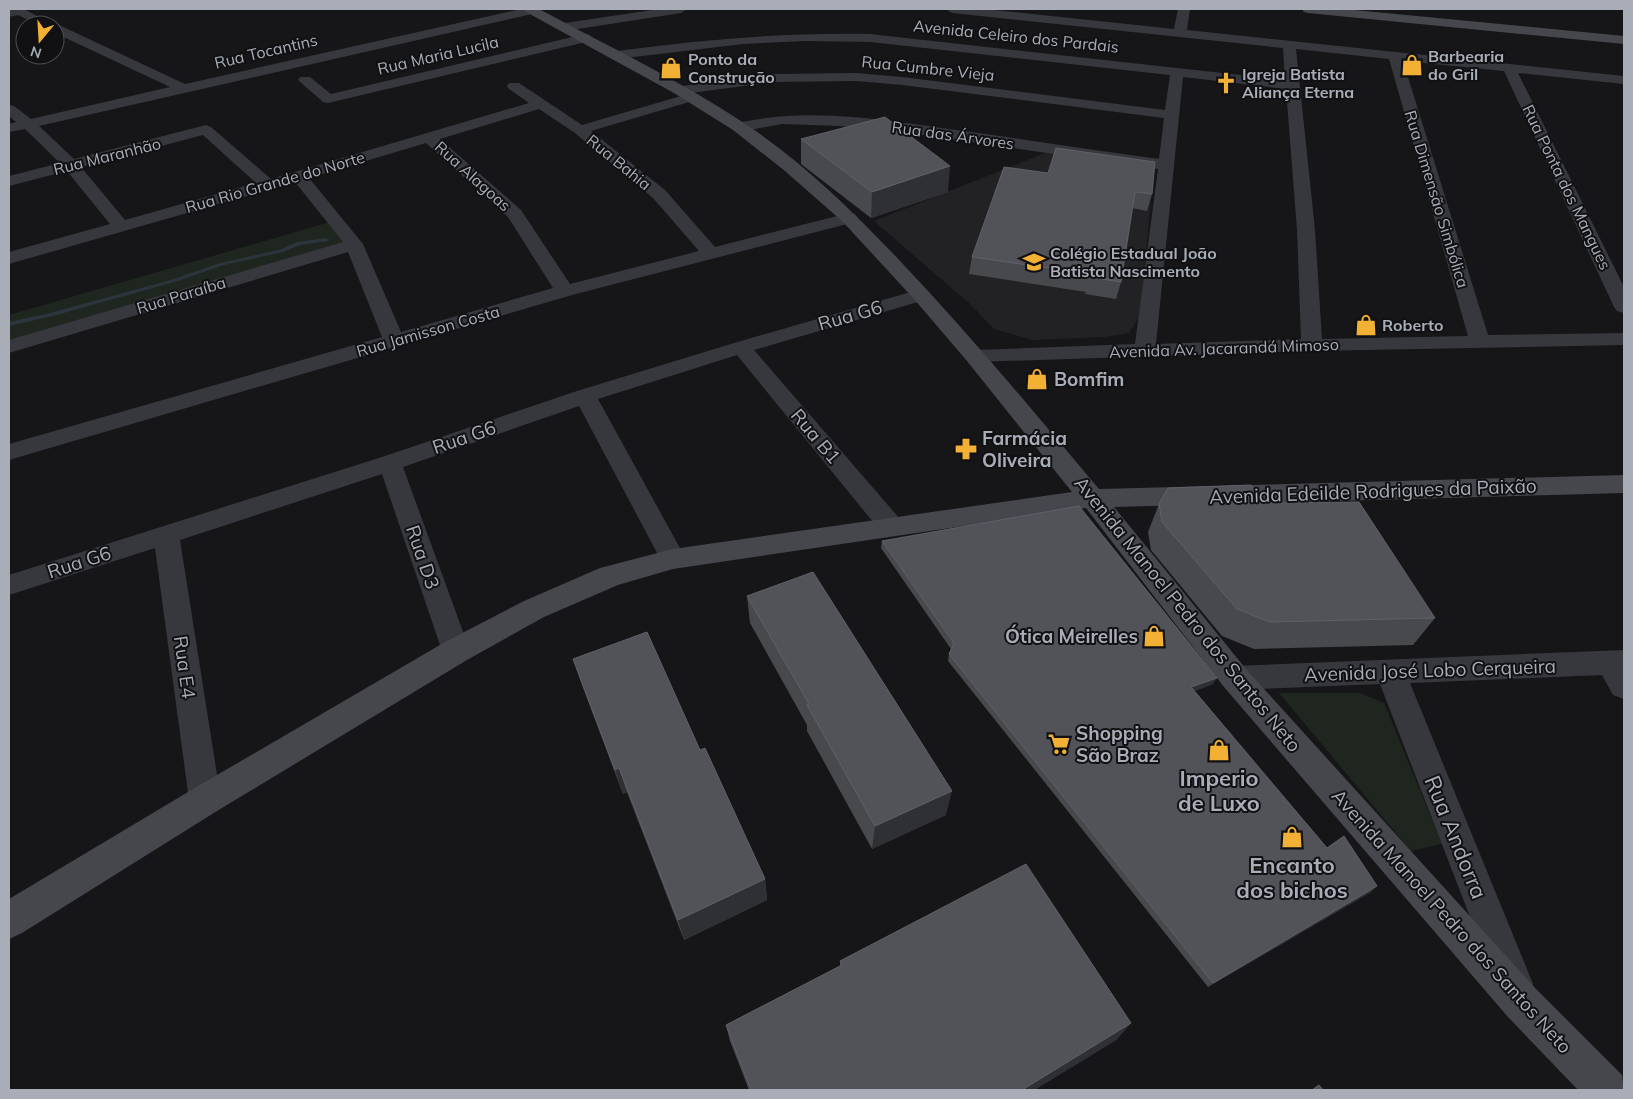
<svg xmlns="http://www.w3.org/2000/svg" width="1633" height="1099" font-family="Mulish,sans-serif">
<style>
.built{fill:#222225}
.green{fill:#1e261f}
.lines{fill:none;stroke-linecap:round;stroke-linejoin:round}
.stream{fill:#2c353c;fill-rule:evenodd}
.street{fill:#37383d;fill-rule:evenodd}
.secondary{fill:#45474d;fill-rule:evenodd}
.wall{fill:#47494d}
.shaded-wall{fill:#2f3033}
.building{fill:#525359;stroke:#5f6168}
.labels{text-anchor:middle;stroke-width:4;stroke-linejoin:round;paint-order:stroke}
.far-street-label{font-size:16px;fill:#a8adb8;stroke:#111113}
.far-poi-label{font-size:16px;font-weight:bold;fill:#a8adb8;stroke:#111113;text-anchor:start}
.street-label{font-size:19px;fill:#a8adb8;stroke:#111113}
.poi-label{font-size:19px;font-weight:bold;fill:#a8adb8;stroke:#111113;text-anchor:start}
.near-poi-label{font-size:22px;font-weight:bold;fill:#a8adb8;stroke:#111113}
.near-street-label{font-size:22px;fill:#a8adb8;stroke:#111113}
</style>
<rect width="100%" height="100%" fill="#161618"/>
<path class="built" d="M1050 151 1154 168 1140 316 1129 333 1104 337 1033 340 994 329 970 304 874 221Z"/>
<path class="green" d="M330 222 344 242 9 341V315Z
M1279 693H1360L1384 703 1442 844 1411 851Z"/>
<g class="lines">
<path class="stream" d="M326 238 329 240 328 241 300 245 283 252 224 265 178 281 53 316 9 326V322L50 313 174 279 220 263 279 250 297 242Z"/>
<path class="street" d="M9 9H24L54 25H59L185 84 521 9 538 10 532 14 39 126 74 159 206 125 211 127 271 179 529 103 509 89 507 86 509 83H519L582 125 691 93H674L672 90 674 87 774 74 856 73 902 77 1165 110 1170 75 870 42 806 41 743 44 617 59 610 55 617 51C701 40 785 32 870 34L1285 80 1283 48 952 13 946 9H984L1174 29 1178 9H1190L1187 30 1624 76V84L1518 73 1624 287V313L1617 311 1614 307 1504 71 1403 61 1488 335 1624 333V345L1312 351 975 362 968 360 964 356 968 352 975 350 1135 344 1158 169 895 131 840 126 782 124 739 132 734 130 731 127 734 124C808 105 889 121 964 131 1029 140 1094 150 1159 159L1164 118 902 85 856 81 774 82 691 93 696 94 698 97 696 100 591 131 665 190 715 247 849 213 855 214 858 218 855 222 572 295 9 460V444L382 337 348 252 9 353V340L343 242 295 182 9 264V252L110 224 67 171 9 186V176L60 163 25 129 9 132V124L16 122 9 116V105L14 106 31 119 170 87 55 33V25H38L18 15 9 17ZM1296 49 1389 59 1468 336 1322 339 1315 230ZM1183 77 1286 89 1297 230 1301 339 1156 344ZM539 109 575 133 653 198 699 251 570 284 521 210 440 139ZM203 135 256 183 125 220 81 167ZM426 143 508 217 553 288 401 332 363 244 309 178Z
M659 9H687L681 13 565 31 559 27 565 23Z
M585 34 590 35 591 38 590 41 328 103 323 102 298 80 300 77H310L331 94Z
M921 289 928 291 931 295 928 299 754 350 900 519 904 526 900 533 891 535 882 533 737 355 598 399 686 559 682 566 673 569 664 566 579 406 403 467 470 651 466 659 456 663 446 659 442 651 382 474 180 540 221 800 217 811 205 815 193 811 189 800 155 548 9 595V575L382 457 577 391 734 343Z
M1624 650V699L1613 695 1602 675 1410 683 1533 984 1527 997 1514 1003 1501 997 1380 684 1235 690 1225 687 1220 678 1225 669 1235 666Z"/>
<path class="secondary" d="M524 9H539C608 46 679 80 744 123 803 162 854 212 902 263 971 336 1034 412 1099 489L1624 475V493L1114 507 1246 669 1536 989 1622 1075 1624 1090H1578L1508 1017 1224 687 1086 508 673 569 618 585 544 617 467 660 217 811 22 933 9 939V899L193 789 445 642 524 601 600 568 673 549 1072 492 967 361 914 299 843 222 785 171 733 130 674 93 526 12Z
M1302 9H1344L1624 36V44L1308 13 1304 12Z"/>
</g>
<path class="wall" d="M801 139 948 192 871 218 801 164Z
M1004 167 1152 194 1147 211 1132 208 1121 282 1116 299 1085 294 1086 292 969 274 972 257Z
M1159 504 1435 618 1413 645 1254 649 1222 636 1151 550 1148 532Z
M882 541 1213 684 1194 691 1327 848 1371 892 1208 987 948 661 949 654 951 649 881 548Z
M747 596 946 815 872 849 807 731V725L750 623Z
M573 659 700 750 765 879 767 900 684 940 627 792 623 794 582 685Z
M840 961 1131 1023 1116 1040 1034 1090H749L730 1041 726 1025 840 966Z"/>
<path class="shaded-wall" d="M950 166 948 192 871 218 872 192Z
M1217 678 1213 684 1187 694 1191 687Z
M619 768 627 792 623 794 615 770Z
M952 791 946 815 872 849 875 826Z
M765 879 767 900 684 940 678 920Z
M1377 886 1371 892 1208 987 1213 983Z
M1131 1023 1116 1040 1034 1090H1022Z"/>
<path class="building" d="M885 117 950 166 872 192 801 139Z
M1056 148 1155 162 1152 194 1135 192 1121 282 1090 277V274L972 257 1004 167 1048 173Z
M1251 485 1263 503 1359 502 1435 618 1270 622 1237 609 1162 522 1159 504 1168 488Z
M1079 506 1217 678 1191 687 1327 848 1344 836 1377 886 1213 983 949 654 954 643 882 541Z
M813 572 952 791 875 826 807 705 809 704 747 596Z
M647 632 700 750 705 748 765 879 678 920 619 768 615 770 573 659Z
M1026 864 1131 1023 1022 1090H751L726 1025 842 965 840 961Z
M1319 1085 1323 1090H1312Z"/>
<defs>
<g id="shop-bare" transform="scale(1.725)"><path d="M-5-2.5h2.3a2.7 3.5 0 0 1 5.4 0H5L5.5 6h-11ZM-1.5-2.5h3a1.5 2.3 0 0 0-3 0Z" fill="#f2b134" stroke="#111113" stroke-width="2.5" paint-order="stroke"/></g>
<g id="church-bare" transform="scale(1.725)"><path d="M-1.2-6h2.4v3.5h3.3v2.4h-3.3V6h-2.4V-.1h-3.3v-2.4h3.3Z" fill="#f2b134" stroke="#111113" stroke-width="2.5" paint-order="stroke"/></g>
<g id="school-bare" transform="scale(1.725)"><path d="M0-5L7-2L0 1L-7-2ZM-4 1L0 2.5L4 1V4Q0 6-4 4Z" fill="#f2b134" stroke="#111113" stroke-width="2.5" paint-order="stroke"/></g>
<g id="pharmacy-bare" transform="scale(1.725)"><path d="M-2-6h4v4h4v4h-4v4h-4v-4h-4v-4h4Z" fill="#f2b134" stroke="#111113" stroke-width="2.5" paint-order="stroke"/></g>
<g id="supermarket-bare" transform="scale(1.725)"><path d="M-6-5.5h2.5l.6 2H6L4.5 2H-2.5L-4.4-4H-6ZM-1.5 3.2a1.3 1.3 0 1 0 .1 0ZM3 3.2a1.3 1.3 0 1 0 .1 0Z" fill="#f2b134" stroke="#111113" stroke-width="2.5" paint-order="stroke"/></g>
</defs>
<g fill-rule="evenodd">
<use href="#shop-bare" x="1412" y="65"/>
<use href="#shop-bare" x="671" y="68"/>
<use href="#church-bare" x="1226" y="83"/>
<use href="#school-bare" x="1034" y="262"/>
<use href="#shop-bare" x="1366" y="325"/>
<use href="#shop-bare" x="1037" y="379"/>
<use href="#pharmacy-bare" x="966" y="449"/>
<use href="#shop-bare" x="1154" y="636"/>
<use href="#supermarket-bare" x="1059" y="744"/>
<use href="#shop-bare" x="1219" y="750"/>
<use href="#shop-bare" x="1292" y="837"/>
</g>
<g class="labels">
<g class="far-street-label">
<text transform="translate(1016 36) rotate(6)" y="6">Avenida Celeiro dos Pardais</text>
<text transform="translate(266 51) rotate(-13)" y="6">Rua Tocantins</text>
<text transform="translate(438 55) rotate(-13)" y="6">Rua Maria Lucila</text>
<text transform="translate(928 68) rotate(6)" y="6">Rua Cumbre Vieja</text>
<text transform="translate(953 135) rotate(8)" y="6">Rua das Árvores</text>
<text transform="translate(107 156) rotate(-14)" y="6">Rua Maranhão</text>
<text transform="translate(619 162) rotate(39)" y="6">Rua Bahia</text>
<text transform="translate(473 176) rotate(42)" y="6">Rua Alagoas</text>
<text transform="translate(275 182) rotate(-16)" y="6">Rua Rio Grande do Norte</text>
<text transform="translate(1567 187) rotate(64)" y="6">Rua Ponta dos Mangues</text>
<text transform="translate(1437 199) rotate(73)" y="6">Rua Dimensão Simbólica</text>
<text transform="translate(181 295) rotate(-17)" y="6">Rua Paraíba</text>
<text transform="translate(428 331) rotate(-16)" y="6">Rua Jamisson Costa</text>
<text transform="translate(1224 348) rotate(-2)" y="6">Avenida Av. Jacarandá Mimoso</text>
</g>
<g class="far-poi-label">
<text x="1428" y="62">Barbearia<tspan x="1428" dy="18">do Gril</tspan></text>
<text x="688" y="65">Ponto da<tspan x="688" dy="18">Construção</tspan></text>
<text x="1242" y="80">Igreja Batista<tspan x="1242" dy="18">Aliança Eterna</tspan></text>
<text x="1050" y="259">Colégio Estadual João<tspan x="1050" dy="18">Batista Nascimento</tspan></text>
<text x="1382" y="331">Roberto</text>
</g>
<g class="street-label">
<text transform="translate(850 315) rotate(-16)" y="7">Rua G6</text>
<text transform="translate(816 436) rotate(50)" y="7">Rua B1</text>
<text transform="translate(464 437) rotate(-19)" y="7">Rua G6</text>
<text transform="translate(1373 491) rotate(-2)" y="7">Avenida Edeilde Rodrigues da Paixão</text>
<text transform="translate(423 557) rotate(71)" y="7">Rua D3</text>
<text transform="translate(79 562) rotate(-18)" y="7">Rua G6</text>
<text transform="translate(1188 614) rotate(51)" y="7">Avenida Manoel Pedro dos Santos Neto</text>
<text transform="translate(185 667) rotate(82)" y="7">Rua E4</text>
<text transform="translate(1430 670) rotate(-2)" y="7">Avenida José Lobo Cerqueira</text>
<text transform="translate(1452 921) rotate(48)" y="7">Avenida Manoel Pedro dos Santos Neto</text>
</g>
<g class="poi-label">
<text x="1054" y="386">Bomfim</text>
<text x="982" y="445">Farmácia<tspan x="982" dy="22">Oliveira</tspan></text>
<text x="1138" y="643" text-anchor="end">Ótica Meirelles</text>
<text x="1076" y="740">Shopping<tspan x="1076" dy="22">São Braz</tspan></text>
</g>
<g class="near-poi-label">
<text x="1219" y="786">Imperio<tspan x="1219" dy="25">de Luxo</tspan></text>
<text x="1292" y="873">Encanto<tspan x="1292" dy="25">dos bichos</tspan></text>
</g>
<g class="near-street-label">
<text transform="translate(1456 837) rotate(68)" y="8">Rua Andorra</text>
</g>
</g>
<rect width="1633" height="1099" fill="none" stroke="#a8adb8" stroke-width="20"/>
<g transform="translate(40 40) rotate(198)"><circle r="24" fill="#111113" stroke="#4d4f55"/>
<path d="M0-4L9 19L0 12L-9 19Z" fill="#f2b134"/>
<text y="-8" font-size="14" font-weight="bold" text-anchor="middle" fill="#a8adb8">N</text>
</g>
</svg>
